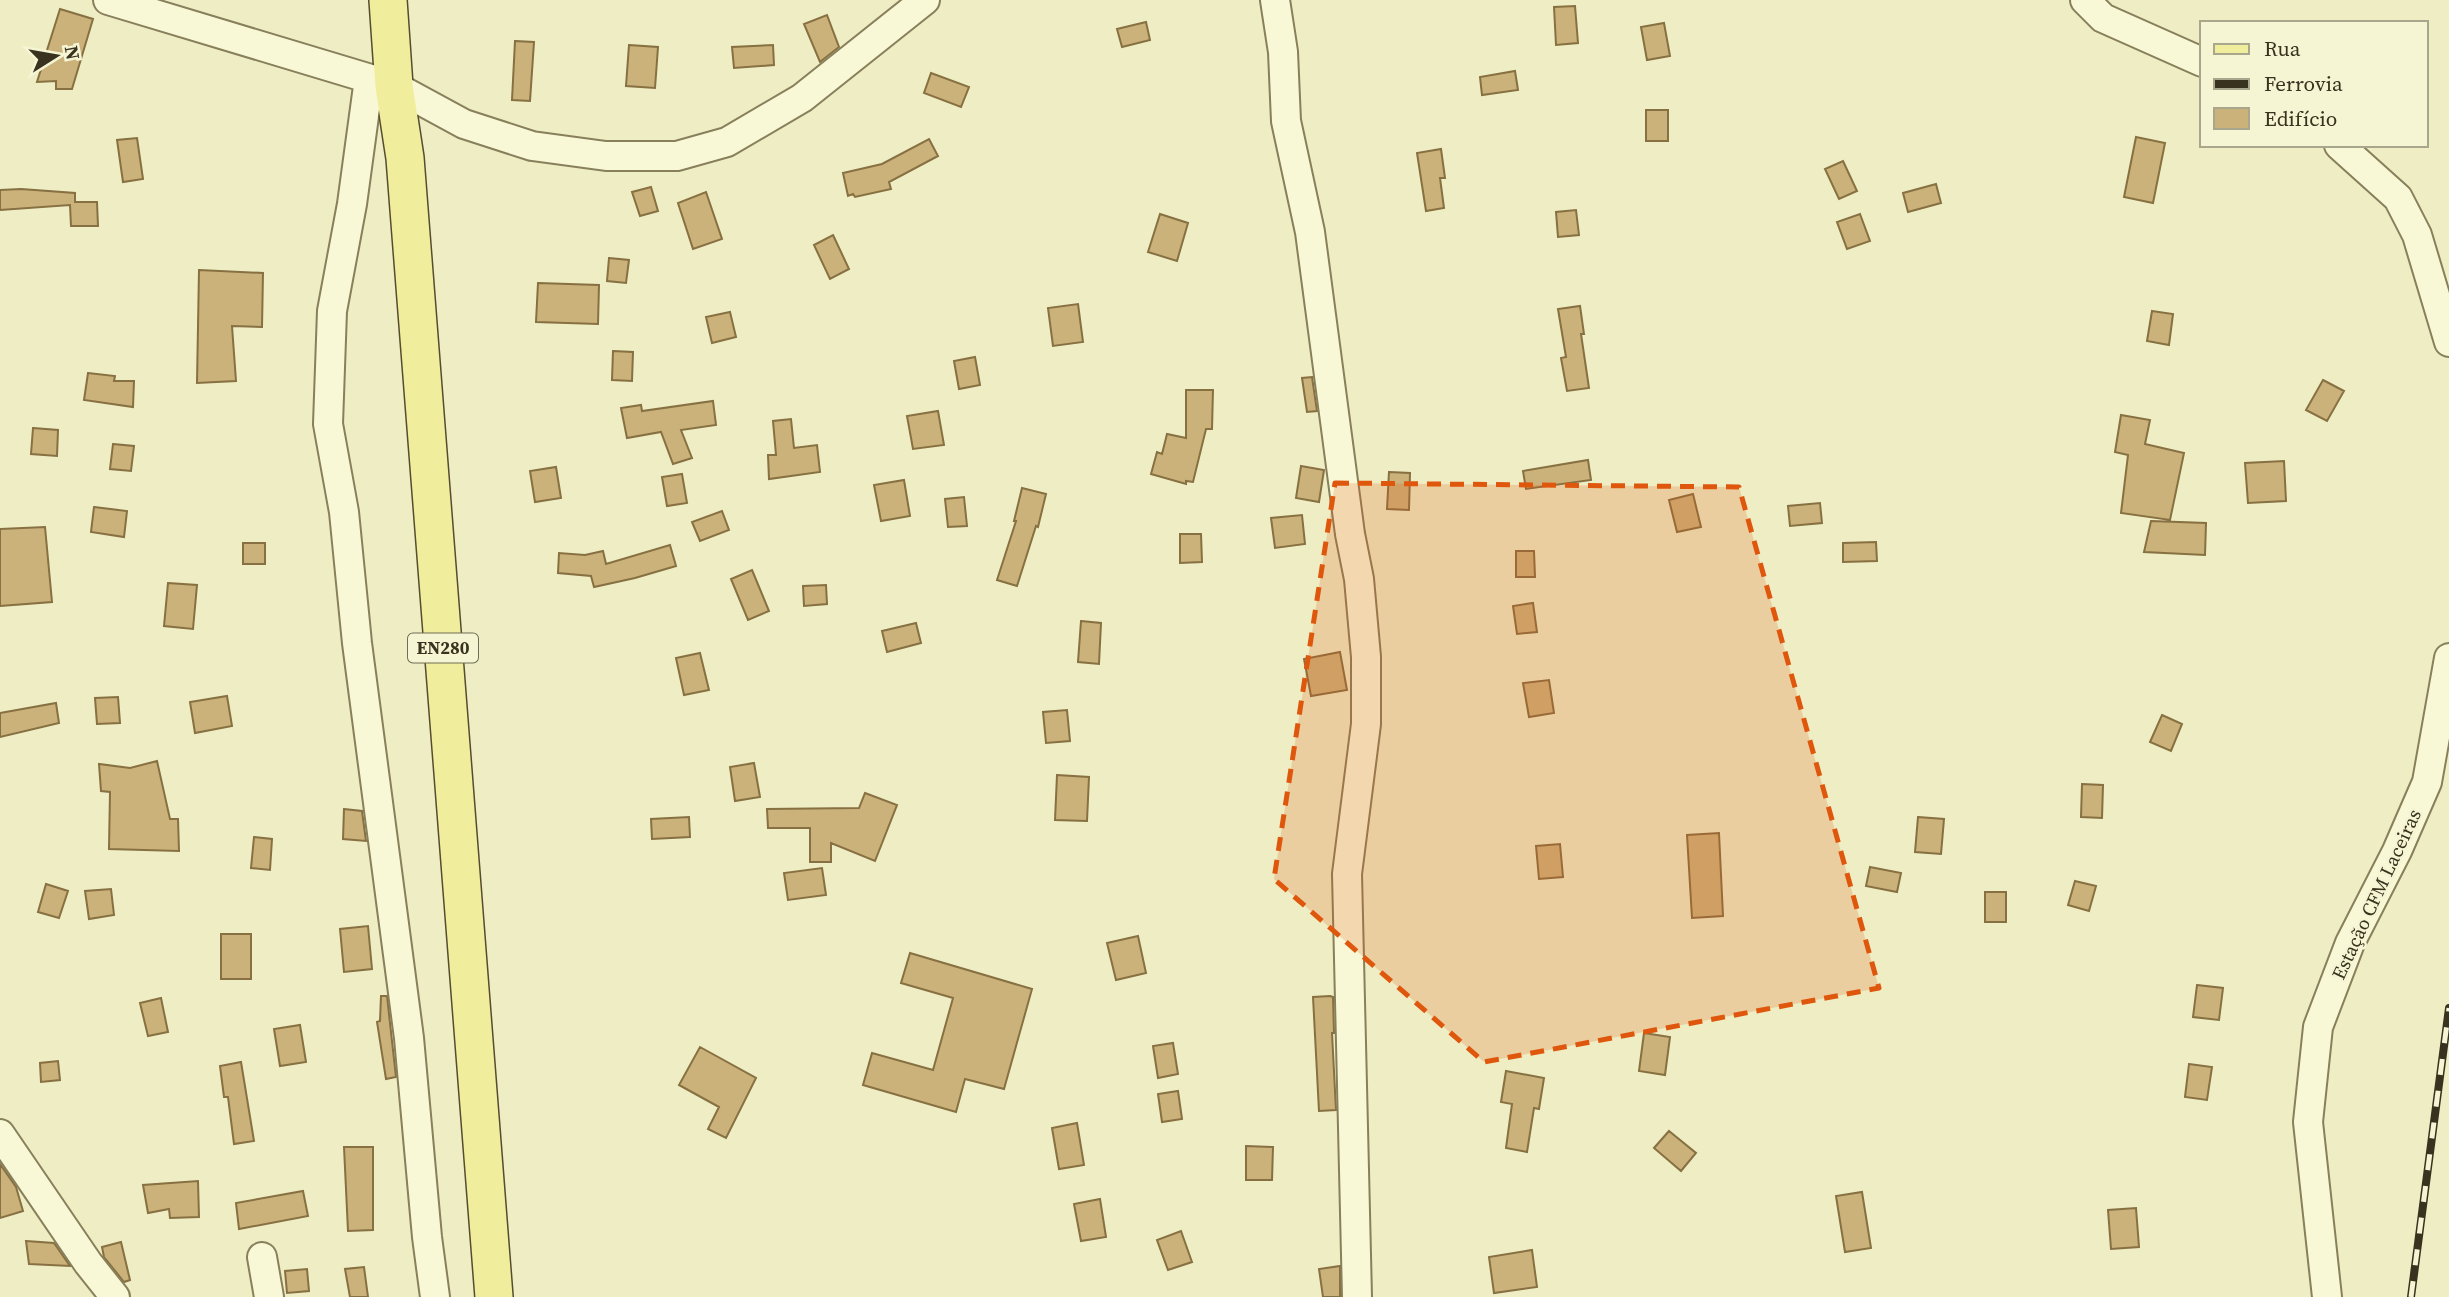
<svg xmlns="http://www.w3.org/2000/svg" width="2449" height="1297" font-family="'Source Serif 4',serif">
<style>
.building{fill:#cbb27a;stroke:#877041;stroke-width:2}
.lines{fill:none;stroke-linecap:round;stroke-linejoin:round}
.minor-casing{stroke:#887f5b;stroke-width:32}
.major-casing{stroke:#564c2f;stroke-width:40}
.minor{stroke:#f8f8d7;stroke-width:28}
.major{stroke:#f0ed9c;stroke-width:37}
.rail-casing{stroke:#38321e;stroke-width:8}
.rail{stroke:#f5f5d4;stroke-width:5;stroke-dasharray:16;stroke-linecap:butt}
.marked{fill:#df570d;fill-opacity:0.2;stroke:#df570d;stroke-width:5;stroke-dasharray:14 9;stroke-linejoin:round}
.labels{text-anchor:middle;stroke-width:5;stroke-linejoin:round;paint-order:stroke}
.shield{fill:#f5f5d4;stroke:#716c55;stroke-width:2}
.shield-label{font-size:18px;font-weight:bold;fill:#38321e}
.street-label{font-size:19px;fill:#38321e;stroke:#f5f5d4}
</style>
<rect width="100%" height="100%" fill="#eeedc4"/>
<path class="building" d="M1575 6 1578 43 1556 45 1554 7Z
M60 9 93 19 72 89H56V81L37 82Z
M827 15 839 47 820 62 804 24Z
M1146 22 1150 40 1122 47 1117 29Z
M1664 23 1670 56 1647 60 1641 27Z
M515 41 534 42 530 101 512 100Z
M629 45 658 47 655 88 626 86Z
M773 45 774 65 734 68 732 47Z
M1515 71 1518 90 1482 95 1480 77Z
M931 73 969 87 961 107 924 93Z
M1646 110H1668V141H1646Z
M2136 137 2165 143 2153 203 2124 197Z
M137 138 143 179 123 182 117 140Z
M929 139 938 156 889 182 891 189 855 197 853 194 848 196 843 173 882 164Z
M1441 149 1445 178H1440L1444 208 1426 211 1417 153Z
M1843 161 1857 191 1839 199 1825 169Z
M1936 184 1941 203 1908 212 1903 193Z
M651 187 658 211 640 216 632 192Z
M21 189 75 193V202H97L98 226H71L70 205 0 210V190Z
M706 192 722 239 693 249 678 203Z
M1576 210 1579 235 1558 237 1556 212Z
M1160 214 1188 223 1177 261 1148 252Z
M1860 214 1870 241 1847 249 1837 222Z
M833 235 849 269 830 279 814 245Z
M609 258 629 260 626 283 607 281Z
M199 270 263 273 262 327 232 326 236 381 197 383Z
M538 283 599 285 598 324 536 322Z
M1078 304 1083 342 1053 346 1048 308Z
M1580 306 1584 334H1581L1589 388 1567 391 1561 358 1566 357 1558 309Z
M2152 311 2173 314 2169 345 2147 341Z
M730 312 736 337 712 343 706 317Z
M613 351 633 352 632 381 612 380Z
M975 357 980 385 959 389 954 361Z
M88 373 115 376 114 381H134L133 407 84 400Z
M1312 377 1317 411 1307 412 1302 378Z
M2323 380 2344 391 2327 421 2306 410Z
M1186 390H1213L1212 429H1206L1193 482 1186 481V484L1151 474 1157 452 1162 454 1167 434 1186 438Z
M713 401 716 425 681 430 692 458 673 464 661 432 627 438 621 408 641 405 642 411Z
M938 411 944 445 913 449 907 416Z
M2121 415 2150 420 2145 444 2184 453 2170 520 2121 513 2128 455 2115 452Z
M791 419 794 448 817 445 820 472 769 479 768 455H776L773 421Z
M33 428 58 430 57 456 31 454Z
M113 444 134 446 131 471 110 469Z
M1588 460 1591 480 1526 489 1523 471Z
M2284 461 2286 501 2248 503 2245 463Z
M1301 466 1324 470 1319 502 1296 498Z
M556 467 561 498 535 502 530 471Z
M1389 472 1410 473 1409 510 1387 509Z
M682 474 687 503 667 506 662 477Z
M904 480 910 516 881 521 874 485Z
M1022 488 1046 494 1038 527 1036 526 1017 586 997 580 1016 521H1014Z
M1693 494 1701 527 1677 532 1669 500Z
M964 497 967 526 948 527 945 499Z
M1820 503 1822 523 1790 526 1788 506Z
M94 507 127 511 124 537 91 532Z
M722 511 729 530 700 541 692 522Z
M1302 515 1305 544 1275 548 1271 518Z
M2151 521 2206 523 2205 555 2144 552Z
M45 527 52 602 0 606V529Z
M1180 534H1201L1202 562 1180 563Z
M1876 542 1877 561 1843 562V543Z
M243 543H265V564H243Z
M670 545 676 566 635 578 594 587 591 576 558 573 559 553 585 555 603 551 606 564Z
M1516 551H1534L1535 577H1516Z
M752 570 769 611 748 620 731 579Z
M168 583 197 585 193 629 164 626Z
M826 585 827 604 804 606 803 586Z
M1533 603 1537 632 1517 634 1513 606Z
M1081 621 1101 623 1099 664 1078 662Z
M916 623 921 643 887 652 882 631Z
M1340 652 1347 690 1311 696 1304 659Z
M700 653 709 690 684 695 676 658Z
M1549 680 1554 713 1529 717 1523 683Z
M227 696 232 726 195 733 190 702Z
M118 697 120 723 97 724 95 698Z
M56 703 59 723 0 737V713Z
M1067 710 1070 741 1046 743 1043 712Z
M2162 715 2182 724 2171 751 2150 742Z
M157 761 170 819H178L179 851 109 849 110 792 101 791 99 764 130 768Z
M754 763 760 797 735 801 730 767Z
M1057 775 1089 777 1087 821 1055 820Z
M2082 784 2103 785 2102 818 2081 817Z
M865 793 897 805 875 861 831 843V862H810V828H768L767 809 859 808Z
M344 809 362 811 366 841 343 839Z
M689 817 690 837 652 839 651 819Z
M1918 817 1944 819 1941 854 1915 852Z
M1719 833 1723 916 1692 918 1687 835Z
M254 837 272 839 270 870 251 868Z
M1560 844 1563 877 1539 879 1536 846Z
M1870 867 1901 873 1897 892 1866 886Z
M822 868 826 895 788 900 784 873Z
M2075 881 2096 886 2089 911 2068 905Z
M46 884 68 891 59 918 38 912Z
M111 889 114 915 89 919 85 891Z
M1985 892H2006V922H1985Z
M368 926 372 969 344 972 340 929Z
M221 934H251V979H221Z
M1138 936 1146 973 1116 980 1107 943Z
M910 953 1032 989 1004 1089 965 1079 956 1112 863 1085 872 1053 933 1070 953 998 901 983Z
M2197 985 2223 988 2219 1020 2193 1017Z
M381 996H387L396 1077 386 1079 377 1022 380 1021Z
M1330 996 1333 997 1334 1033H1332L1336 1110 1319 1111 1313 997Z
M161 998 168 1032 148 1036 140 1003Z
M300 1025 306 1062 280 1066 274 1029Z
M1644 1033 1670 1037 1665 1075 1639 1071Z
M1173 1043 1178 1074 1158 1078 1153 1046Z
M700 1047 756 1078 726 1138 708 1129 719 1107 679 1085Z
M58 1061 60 1080 41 1082 40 1063Z
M241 1062 254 1141 234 1144 228 1097H224L220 1066Z
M2189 1064 2212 1067 2207 1100 2185 1097Z
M1506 1071 1544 1078 1539 1109 1534 1108 1527 1152 1506 1148 1512 1104 1501 1102Z
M1178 1091 1182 1119 1162 1122 1158 1094Z
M1077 1123 1084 1165 1059 1169 1052 1128Z
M1669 1131 1696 1153 1681 1171 1654 1148Z
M1246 1146 1273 1147 1272 1180H1246Z
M344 1147H373V1230L348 1231Z
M0 1164 16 1187 23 1211 0 1218Z
M198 1181 199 1217 170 1218 169 1209 148 1213 143 1185Z
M303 1191 308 1216 239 1229 236 1203Z
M1862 1192 1871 1248 1845 1252 1836 1196Z
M1100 1199 1106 1237 1081 1241 1074 1204Z
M2136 1208 2139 1247 2111 1249 2108 1210Z
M1181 1231 1192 1262 1168 1270 1157 1240Z
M26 1241 54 1243 70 1266 29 1264Z
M121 1242 130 1280 124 1282 104 1257 102 1247Z
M1532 1250 1537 1287 1494 1293 1489 1257Z
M1340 1266V1297H1323L1319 1269Z
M364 1267 368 1297H350L345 1269Z
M307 1269 309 1291 287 1293 285 1271Z"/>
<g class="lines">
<g class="minor-casing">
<path id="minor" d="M108 0 394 86 464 124 532 146 606 156H677L727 142 802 98 925 0
M1275 0 1283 52 1286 121 1310 232 1350 534 1359 579 1366 657V724L1347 874 1357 1297
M2085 0 2103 18 2202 62
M369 79 352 204 332 311 328 424 344 512 357 643 409 1038 427 1237 435 1297
M2339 145 2398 198 2417 235 2449 342
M0 1134 88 1263 115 1297
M262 1257 269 1297
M2327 1297 2308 1122 2318 1027 2350 943 2397 851 2427 782 2449 658"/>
</g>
<g class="major-casing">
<path id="major" d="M388 0 394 86 405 158 494 1297"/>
</g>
<use href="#minor" class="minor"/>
<use href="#major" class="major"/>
<g class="rail-casing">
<path id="rail" d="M2411 1297 2449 1008"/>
</g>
<use href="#rail" class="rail"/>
</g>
<path class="marked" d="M1335 483 1739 487 1879 988 1484 1062 1274 879Z"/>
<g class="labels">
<rect class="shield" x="408" y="633.5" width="70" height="29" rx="5"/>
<g class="shield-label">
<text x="443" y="654">EN280</text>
</g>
<g class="street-label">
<text transform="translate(2376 894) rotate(-65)" y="7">Estação CFM Laceiras</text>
</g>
</g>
<rect x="2200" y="21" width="228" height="126" fill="#f5f5d4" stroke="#a9a78b" stroke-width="2"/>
<rect x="2214" y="44" width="35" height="10" fill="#f0ed9c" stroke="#a9a78b" stroke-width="2"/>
<text x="2264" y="56" font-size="21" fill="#38321e">Rua</text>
<rect x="2214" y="79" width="35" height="10" fill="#38321e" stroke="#a9a78b" stroke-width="2"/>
<text x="2264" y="91" font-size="21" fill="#38321e">Ferrovia</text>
<rect x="2214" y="108" width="35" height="21" fill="#cbb27a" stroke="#a9a78b" stroke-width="2"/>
<text x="2264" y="126" font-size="21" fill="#38321e">Edifício</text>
<g transform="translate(56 56) rotate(79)" stroke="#f5f5d4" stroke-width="5" paint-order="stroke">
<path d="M0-5L12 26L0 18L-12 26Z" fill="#38321e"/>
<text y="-10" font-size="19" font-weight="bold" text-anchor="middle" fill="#38321e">N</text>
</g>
</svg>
